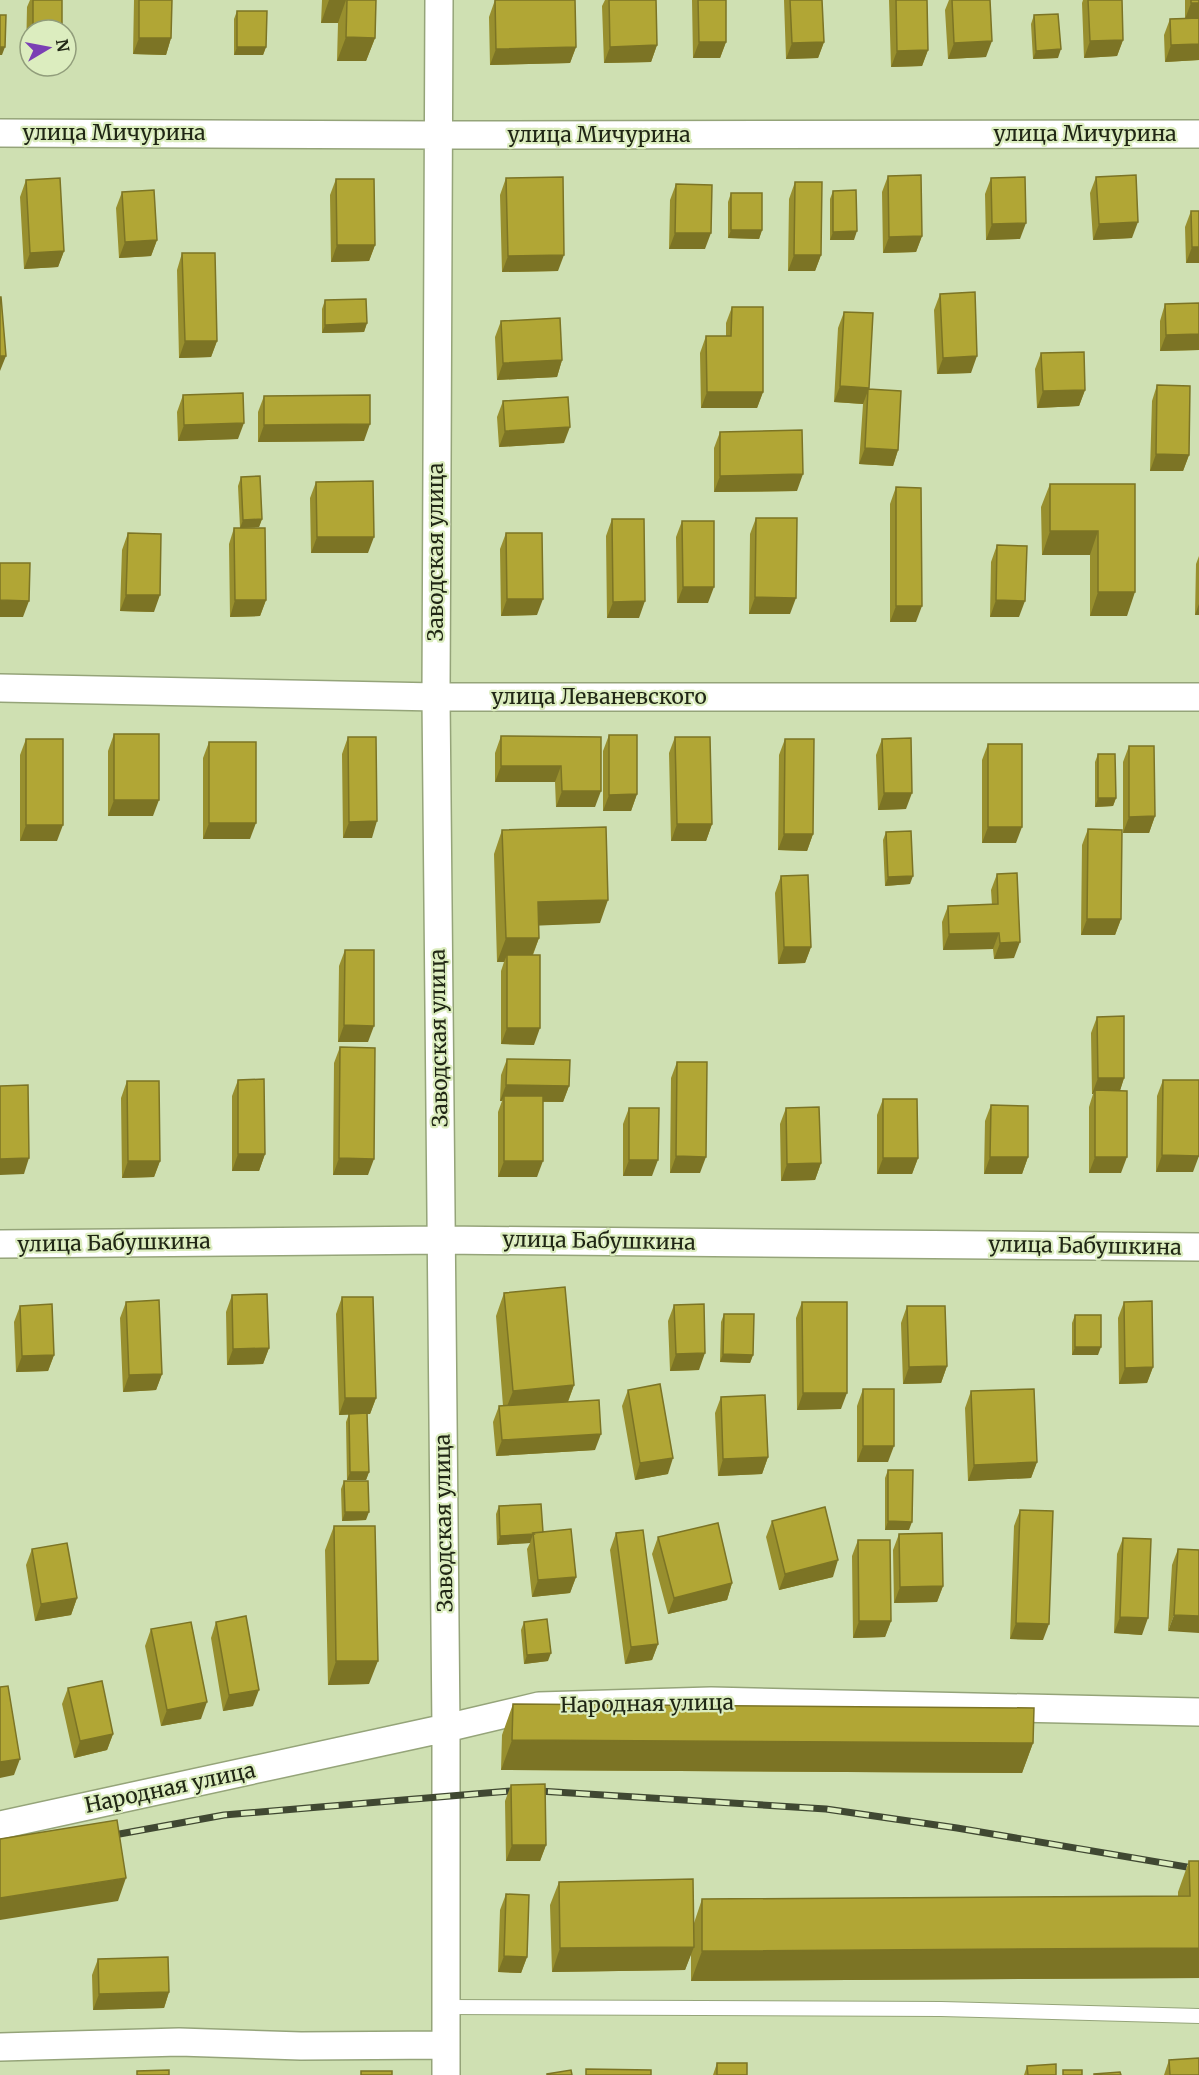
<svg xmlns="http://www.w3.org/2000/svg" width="1199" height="2075" font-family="Merriweather,serif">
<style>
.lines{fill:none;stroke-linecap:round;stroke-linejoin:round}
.service-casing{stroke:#95a479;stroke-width:16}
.minor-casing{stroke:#95a479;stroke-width:30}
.service{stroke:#fff;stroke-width:14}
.minor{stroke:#fff;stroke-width:27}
.rail-casing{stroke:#404832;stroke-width:7}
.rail{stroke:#dcedbf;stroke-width:4.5;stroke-dasharray:14;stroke-linecap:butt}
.wall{fill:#988f2e}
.shaded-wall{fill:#7c7425}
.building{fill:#b1a635;stroke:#7c7425;stroke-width:1.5}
.labels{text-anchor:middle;stroke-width:4.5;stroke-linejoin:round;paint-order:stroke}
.street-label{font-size:21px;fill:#202615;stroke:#dcedbf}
</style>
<rect width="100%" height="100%" fill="#cfe0b2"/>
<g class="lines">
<g class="service-casing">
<path id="service" d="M447 2007 941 2009 1199 2016"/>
</g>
<g class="minor-casing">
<path id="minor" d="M439 0 436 697 446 1728V2075
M0 133 438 135 1199 134
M0 688 436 697H1199
M0 1244 441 1240 1199 1247
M0 1825 446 1728 539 1706 711 1701 1199 1712
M0 2047 179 2042 301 2046 446 2045"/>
</g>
<use href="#service" class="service"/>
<use href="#minor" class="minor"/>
<g class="rail-casing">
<path id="rail" d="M103 1837 224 1815 523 1790 826 1809 957 1828 1199 1869"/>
</g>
<use href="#rail" class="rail"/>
</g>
<path class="wall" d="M30 0H62V30H30V56H26L27 7Z
M134 0H172L171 38 166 55 133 54Z
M322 0H376L375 38 366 61H337L338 23H321Z
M495 0 576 47 570 63 490 65 489 17Z
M605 0H656L657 45 651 62 604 63 602 6Z
M692 0H726V42L720 58H693Z
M784 0H822L824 42 818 58 786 59Z
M889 0H927L928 50 922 66 891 67Z
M949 0H990L986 57 948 59 945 10Z
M1083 0H1122L1123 40 1117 56 1084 58 1082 3Z
M1185 0H1199V60L1165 62 1164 35 1170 19 1185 18Z
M237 11 266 47 263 55H234V19Z
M1034 15 1058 58 1033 59 1031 24Z
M888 176 922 236 916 252 883 253 882 192Z
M1096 177 1132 238 1093 240 1090 193Z
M506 178 558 271 502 272 500 195Z
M991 178 1020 239 986 240 985 194Z
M336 179 375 245 369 261 331 262 330 195Z
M26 180 64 251 58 267 24 269 20 197Z
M795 182 821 255 815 271H788L789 199Z
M676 184 705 249H669L670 200Z
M833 191 854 240H830V199Z
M122 192 157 240 151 256 119 258 116 208Z
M731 193 762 230 759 239 728 238V202Z
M1191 211 1199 263H1186L1185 227Z
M182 253 217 341 211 357 179 358 177 270Z
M940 294 971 373 937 374 934 310Z
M325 300 367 323 364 332 322 333V309Z
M1199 303V350L1160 351V321L1165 304Z
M732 307 763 392 757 408H701L700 353 706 336H726V323Z
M844 312 868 389 898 450 893 466 859 464 863 404 834 402 838 328Z
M501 321 562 360 557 377 497 380 495 337Z
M1041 353 1085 390 1079 406 1037 408 1035 369Z
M1157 385 1189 455 1183 471H1150L1152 401Z
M183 395 238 439 178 441 177 412Z
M264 396 364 441 258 442V412Z
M503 401 564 443 499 447 497 417Z
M720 432 797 491 714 492V448Z
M241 477 262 519 259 527 240 528 238 486Z
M316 482 368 553H311L310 498Z
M1050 484H1135L1127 616H1090V555H1042L1041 507Z
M896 487 916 622H890V504Z
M756 518 790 614H749L750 534Z
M612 519 639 618H607L606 536Z
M682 521 708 603H677L676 537Z
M234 528 266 600 260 616 230 617 229 544Z
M128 533 154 612 120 611 122 550Z
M506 533 537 615 501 616 500 549Z
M997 545 1019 617H990L991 562Z
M1199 556V615H1195L1196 564Z
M114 734 153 816H108V751Z
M609 735 637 794 631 811H603V751Z
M501 736 601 737 595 807H556L555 782H495V753Z
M348 737 372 838H343L342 754Z
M675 737 712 824 706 841H671L669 753Z
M26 739 57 841H20V755Z
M785 739 813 834 807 851 778 850 779 755Z
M882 739 906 809 878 810 876 755Z
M209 742 250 839H203V758Z
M988 744 1016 843H982V760Z
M1129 746 1155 816 1149 833H1123V762Z
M1098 754 1116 798 1113 806 1095 807V762Z
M1088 829 1121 919 1115 935H1081L1082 845Z
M502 830 600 923 539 925V938L533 955 534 1045 501 1044V971L504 962H497L494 854Z
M886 832 910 884 885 886 883 840Z
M997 874 1014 958 994 959 993 949 943 950 942 922 948 906 992 905 991 890Z
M781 876 811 947 805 963 778 964 775 893Z
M345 950 368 1042H338L339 966Z
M1097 1017 1124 1078 1120 1090 1121 1173H1089V1107L1093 1094H1092L1091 1033Z
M340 1047 368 1175H333L334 1063Z
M507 1059 569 1086 563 1102H543L537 1177H498V1112L502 1101H500L501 1075Z
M677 1062 700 1173H670L671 1078Z
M238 1080 265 1154 259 1171H232V1096Z
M1163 1080 1193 1172H1156L1157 1096Z
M127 1081 160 1161 154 1177 122 1178 121 1098Z
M883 1099 918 1158 912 1174H877V1115Z
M991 1105 1028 1157 1022 1174H984L985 1121Z
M629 1108 652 1176H623V1124Z
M786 1108 821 1163 815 1180 781 1181 780 1124Z
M504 1293 574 1385 568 1402 595 1450 496 1456 493 1422 499 1406H503L496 1316Z
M232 1295 269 1348 263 1364 227 1365 226 1312Z
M342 1297 376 1398 370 1414H367L369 1472 366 1480H347L346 1422 349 1414 339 1415 336 1314Z
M126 1302 162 1374 156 1390 123 1392 120 1318Z
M802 1302 841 1409 797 1410 796 1318Z
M1124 1302 1153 1367 1147 1383 1119 1384 1118 1318Z
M674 1305 699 1370 670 1371 668 1321Z
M20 1306 54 1355 48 1371 16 1372 14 1322Z
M907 1306 947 1366 941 1383 903 1384 901 1323Z
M724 1314 753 1355 750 1363 720 1362 721 1322Z
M1075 1315 1098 1355H1072V1323Z
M863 1389 888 1462H857V1406Z
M628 1390 668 1474 635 1480 622 1406Z
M971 1391 1037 1462 1031 1478 968 1481 965 1408Z
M721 1397 768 1457 762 1474 718 1476 715 1413Z
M888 1470 909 1530H885V1478Z
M344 1481 366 1520 342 1521 341 1489Z
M499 1506 543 1532 576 1577 570 1593 532 1597 527 1549 530 1543 497 1545 496 1514Z
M1020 1510 1043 1640 1010 1639 1014 1526Z
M772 1521 833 1577 779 1590 766 1537Z
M334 1526 369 1684 328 1685 325 1550Z
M616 1533 658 1644 652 1660 625 1664 610 1550Z
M899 1534 943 1586 937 1602 894 1603 893 1550Z
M658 1537 732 1583 727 1600 668 1614 652 1554Z
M1123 1538 1142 1635 1114 1633 1117 1554Z
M858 1540 891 1621 885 1637 853 1638 852 1556Z
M32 1549 77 1598 71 1615 35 1621 26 1565Z
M1178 1549 1199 1550 1168 1631 1172 1565Z
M216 1622 253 1706 223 1711 211 1638Z
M524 1622 548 1661 524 1664 521 1630Z
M151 1629 201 1719 161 1726 145 1646Z
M68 1688 113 1734 107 1750 74 1758 62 1704Z
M513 1704 1033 1743 1022 1773 501 1770 502 1735Z
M511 1785 546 1845 540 1861H506L505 1801Z
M1189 1861H1199V1978L691 1981V1954L685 1970 552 1972 550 1905 559 1882 694 1923 702 1899 1178 1897V1892Z
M506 1894 527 1957 521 1973 498 1972 500 1910Z
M98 1959 169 1992 164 2008 93 2010 92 1975Z
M1169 2060 1199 2075H1164Z
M717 2063 747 2075H713Z
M1027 2066 1056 2075H1024Z"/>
<path class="shaded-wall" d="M329 0H346L338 23H321Z
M1191 3H1199V19H1185Z
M346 37 375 38 366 61H337Z
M139 38H171L166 55 133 54Z
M1123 40 1117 56 1084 58 1090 41Z
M992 41 986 57 948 59 954 43Z
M699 42H726L720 58H693Z
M824 42 818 58 786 59 792 43Z
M1199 44V60L1165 62 1171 45Z
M657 45 651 62 604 63 610 47Z
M30 46V56H26Z
M0 47H5L2 55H0Z
M237 47H266L263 55H234Z
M576 47 570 63 490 65 496 49Z
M1061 49 1058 58 1033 59 1036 51Z
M928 50 922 66 891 67 897 51Z
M1138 222 1132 238 1093 240 1099 224Z
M1026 223 1020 239 986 240 992 224Z
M731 230H762L759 239 728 238Z
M857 231 854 240H830L833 232Z
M675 233H711L705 249H669Z
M922 236 916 252 883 253 889 237Z
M157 240 151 256 119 258 125 242Z
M337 245H375L369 261 331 262Z
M1192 247H1199V263H1186Z
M64 251 58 267 24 269 30 253Z
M564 255 558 271 502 272 508 256Z
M794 255H821L815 271H788Z
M367 323 364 332 322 333 325 325Z
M1199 334V350L1160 351 1166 335Z
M185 341H217L211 357 179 358Z
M0 356H6L0 371Z
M977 356 971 373 937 374 943 358Z
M562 360 557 377 497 380 503 363Z
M840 386 869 388 863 404 834 402Z
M1085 390 1079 406 1037 408 1043 391Z
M707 392H763L757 408H701Z
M244 423 238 439 178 441 184 425Z
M370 424 364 441 258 442 264 425Z
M570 427 564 443 499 447 505 431Z
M865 448 898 450 893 466 859 464Z
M1156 454 1189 455 1183 471H1150Z
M803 474 797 491 714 492 720 476Z
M262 519 259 527 240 528 243 520Z
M1050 531H1098L1090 555H1042Z
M317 537H374L368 553H311Z
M683 587H714L708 603H677Z
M1098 592H1135L1127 616H1090Z
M126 595H160L154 612 120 611Z
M755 597 796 598 790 614H749Z
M507 599H543L537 615 501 616Z
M0 600 29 601 23 617H0Z
M235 600H266L260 616 230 617Z
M996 600 1025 601 1019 617H990Z
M645 601 639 618H607L613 602Z
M1199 604V615H1195Z
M896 606H922L916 622H890Z
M501 766H561L555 782H495Z
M562 791H601L595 807H556Z
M884 793H912L906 809 878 810Z
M637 794 631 811H603L609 795Z
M1098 798H1116L1113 806 1095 807Z
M114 800H159L153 816H108Z
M1155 816 1149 833H1123L1129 817Z
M377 821 372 838H343L349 822Z
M209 823H256L250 839H203Z
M677 824H712L706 841H671Z
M26 825H63L57 841H20Z
M988 827H1022L1016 843H982Z
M784 834H813L807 851 778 850Z
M913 876 910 884 885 886 888 877Z
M608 900 600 923 529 926 538 902Z
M1087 919H1121L1115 935H1081Z
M999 933 993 949 943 950 949 934Z
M506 938H539L530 961 507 955 504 962H497Z
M1020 942 1014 958 994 959 1000 943Z
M784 947H811L805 963 778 964Z
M344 1025 374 1026 368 1042H338Z
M507 1028H540L534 1045 501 1044Z
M1098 1078H1124L1119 1094 1095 1090 1093 1094H1092Z
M506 1085 569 1086 563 1102 504 1101V1096L502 1101H500Z
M238 1154H265L259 1171H232Z
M1162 1155 1199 1156 1193 1172H1156Z
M676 1156 706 1157 700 1173H670Z
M990 1157H1028L1022 1174H984Z
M1095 1157H1127L1121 1173H1089Z
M29 1158 24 1174 0 1175V1159Z
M339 1158 374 1159 368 1175H333Z
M883 1158H918L912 1174H877Z
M629 1160H658L652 1176H623Z
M128 1161H160L154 1177 122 1178Z
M504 1161H543L537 1177H498Z
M821 1163 815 1180 781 1181 787 1164Z
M1075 1347H1101L1098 1355H1072Z
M269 1348 263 1364 227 1365 233 1349Z
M705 1353 699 1370 670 1371 676 1354Z
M723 1354 753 1355 750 1363 720 1362Z
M54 1355 48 1371 16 1372 22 1356Z
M947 1366 941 1383 903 1384 909 1367Z
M1153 1367 1147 1383 1119 1384 1125 1368Z
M162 1374 156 1390 123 1392 129 1375Z
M574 1385 565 1409 504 1414 513 1391Z
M803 1393H847L841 1409 797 1410Z
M345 1398H376L370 1414 339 1415Z
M601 1434 595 1450 496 1456 502 1440Z
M863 1446H894L888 1462H857Z
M768 1457 762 1474 718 1476 723 1459Z
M673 1458 668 1474 635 1480 640 1463Z
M1037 1462 1031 1478 968 1481 974 1465Z
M350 1472H369L366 1480H347Z
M345 1512H369L366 1520 342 1521Z
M888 1521 912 1522 909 1530H885Z
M533 1534 530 1543 497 1545 500 1536Z
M838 1560 833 1577 779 1590 785 1574Z
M576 1577 570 1593 532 1597 538 1580Z
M732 1583 727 1600 668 1614 674 1598Z
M943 1586 937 1602 894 1603 900 1587Z
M77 1598 71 1615 35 1621 41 1604Z
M1174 1615 1199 1616V1633L1168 1631Z
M1120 1617 1148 1618 1142 1635 1114 1633Z
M859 1621H891L885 1637 853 1638Z
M1016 1623 1049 1624 1043 1640 1010 1639Z
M658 1644 652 1660 625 1664 631 1647Z
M551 1653 548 1661 524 1664 527 1655Z
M336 1661H378L369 1684 328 1685Z
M259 1690 253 1706 223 1711 229 1695Z
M207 1702 201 1719 161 1726 167 1710Z
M113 1734 107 1750 74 1758 80 1741Z
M512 1740 1033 1743 1022 1773 501 1770Z
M20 1759 14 1775 0 1778V1762Z
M512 1845H546L540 1861H506Z
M126 1878 118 1901 0 1920V1898Z
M694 1947 685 1970 552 1972 560 1948Z
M1199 1948V1978L691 1981 702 1951Z
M504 1956 527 1957 521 1973 498 1972Z
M169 1992 164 2008 93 2010 99 1994Z"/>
<path class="building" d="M33 0H62V30H33Z
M139 0H172L171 38H139Z
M347 0H376L375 38 346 37Z
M495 0H575L576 47 496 49Z
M609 0H656L657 45 610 47Z
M698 0H726V42H699Z
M790 0H822L824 42 792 43Z
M896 0H927L928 50 897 51Z
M952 0H990L992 41 954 43Z
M1088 0H1122L1123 40 1090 41Z
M1191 0H1199V3H1191Z
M237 11H267L266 47H237Z
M1058 14 1061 49 1036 51 1034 15Z
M0 15H6L5 47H0Z
M1199 18V44L1171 45 1170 19Z
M921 175 922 236 889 237 888 176Z
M1136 175 1138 222 1099 224 1096 177Z
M563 177 564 255 508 256 506 178Z
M1025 177 1026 223 992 224 991 178Z
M60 178 64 251 30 253 26 180Z
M336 179H374L375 245H337Z
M795 182H822L821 255H794Z
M676 184 712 185 711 233H675Z
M154 190 157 240 125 242 122 192Z
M856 190 857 231 833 232V191Z
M731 193H762V230H731Z
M1191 211H1199V247H1192Z
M182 253H215L217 341H185Z
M975 292 977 356 943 358 940 294Z
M0 297H1L6 356H0Z
M366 299 367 323 325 325V300Z
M1199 303V334L1166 335 1165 304Z
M732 307H763V392H707L706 336H731Z
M844 312 873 313 869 388 840 386Z
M560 318 562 360 503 363 501 321Z
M1084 352 1085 390 1043 391 1041 353Z
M1157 385 1190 386 1189 455 1156 454Z
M868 389 901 391 898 450 865 448Z
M243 393 244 423 184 425 183 395Z
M370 395V424L264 425V396Z
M568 397 570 427 505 431 503 401Z
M802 430 803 474 720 476V432Z
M260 476 262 519 243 520 241 477Z
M373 481 374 537H317L316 482Z
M1050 484H1135V592H1098V531H1050Z
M896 487 921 488 922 606H896Z
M756 518H797L796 598 755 597Z
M612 519H644L645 601 613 602Z
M682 521H714V587H683Z
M234 528H265L266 600H235Z
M128 533 161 534 160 595H126Z
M506 533H542L543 599H507Z
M997 545 1027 546 1025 601 996 600Z
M0 563H30L29 601 0 600Z
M114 734H159V800H114Z
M609 735H637V794L609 795Z
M501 736 601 737V791H562L561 766H501Z
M348 737H376L377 821 349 822Z
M675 737H710L712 824H677Z
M911 738 912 793H884L882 739Z
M26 739H63V825H26Z
M785 739H814L813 834H784Z
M209 742H256V823H209Z
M988 744H1022V827H988Z
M1129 746H1154L1155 816 1129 817Z
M1098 754H1115L1116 798H1098Z
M606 827 608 900 538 902 539 938H506L502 830Z
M1088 829 1122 830 1121 919H1087Z
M911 831 913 876 888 877 886 832Z
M1017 873 1020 942 1000 943 999 933 949 934 948 906 998 904 997 874Z
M808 875 811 947H784L781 876Z
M345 950H374V1026L344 1025Z
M507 955H540V1028H507Z
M1124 1016V1078H1098L1097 1017Z
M340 1047 375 1048 374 1159 339 1158Z
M507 1059 570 1060 569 1086 506 1085Z
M677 1062H707L706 1157 676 1156Z
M264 1079 265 1154H238V1080Z
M1163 1080H1199V1156L1162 1155Z
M127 1081H159L160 1161H128Z
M28 1085 29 1158 0 1159V1086Z
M1095 1090 1127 1091V1157H1095Z
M504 1096H543V1161H504Z
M883 1099H917L918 1158H883Z
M991 1105 1028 1106V1157H990Z
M819 1107 821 1163 787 1164 786 1108Z
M629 1108H659L658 1160H629Z
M565 1287 574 1385 513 1391 504 1293Z
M267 1294 269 1348 233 1349 232 1295Z
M342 1297H373L376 1398H345Z
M159 1300 162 1374 129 1375 126 1302Z
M1152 1301 1153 1367 1125 1368 1124 1302Z
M802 1302H847V1393H803Z
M52 1304 54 1355 22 1356 20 1306Z
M704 1304 705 1353 676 1354 674 1305Z
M907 1306H945L947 1366 909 1367Z
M724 1314H754L753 1355 723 1354Z
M1075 1315H1101V1347H1075Z
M660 1384 673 1458 640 1463 628 1390Z
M863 1389H894V1446H863Z
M1034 1389 1037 1462 974 1465 971 1391Z
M765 1395 768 1457 723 1459 721 1397Z
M599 1400 601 1434 502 1440 499 1406Z
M367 1413 369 1472H350L349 1414Z
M888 1470H913L912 1522 888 1521Z
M344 1481H368L369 1512H345Z
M541 1504 543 1532 533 1533 534 1534 500 1536 499 1506Z
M825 1507 838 1560 785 1574 772 1521Z
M1020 1510 1053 1511 1049 1624 1016 1623Z
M718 1523 732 1583 674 1598 658 1537Z
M334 1526H375L378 1661H336Z
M571 1529 576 1577 538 1580 533 1533Z
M643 1530 658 1644 631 1647 616 1533Z
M942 1533 943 1586 900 1587 899 1534Z
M1123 1538 1151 1539 1148 1618 1120 1617Z
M858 1540H890L891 1621H859Z
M67 1543 77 1598 41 1604 32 1549Z
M1178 1549 1199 1550V1616L1174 1615Z
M246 1616 259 1690 229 1695 216 1622Z
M547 1619 551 1653 527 1655 524 1622Z
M191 1622 207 1702 167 1710 151 1629Z
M102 1681 113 1734 80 1741 68 1688Z
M8 1686 20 1759 0 1762V1687Z
M513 1704 1034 1708 1033 1743 512 1740Z
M545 1784 546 1845H512L511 1785Z
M117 1820 126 1878 0 1898V1839Z
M1189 1861H1199V1948L702 1951V1899L1190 1896Z
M693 1879 694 1947 560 1948 559 1882Z
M506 1894 529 1895 527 1957 504 1956Z
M168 1957 169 1992 99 1994 98 1959Z
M1199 2058V2075H1170L1169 2060Z
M717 2063H747V2075H717Z
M1056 2064V2075H1028L1027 2066Z
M586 2069 651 2070V2075H586Z
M169 2070V2075H137V2071Z
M571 2070 572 2075H547V2074Z
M1063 2070H1082V2075H1063Z
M361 2071H392V2075H361Z
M1120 2072 1121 2075H1094V2074Z"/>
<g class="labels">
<g class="street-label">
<text x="114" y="140">улица Мичурина</text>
<text x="1085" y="141">улица Мичурина</text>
<text x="599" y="142">улица Мичурина</text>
<text transform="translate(436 552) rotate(-90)" y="7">Заводская улица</text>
<text x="599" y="704">улица Леваневского</text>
<text transform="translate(439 1038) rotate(-91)" y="7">Заводская улица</text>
<text transform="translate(599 1241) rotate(1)" y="7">улица Бабушкина</text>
<text transform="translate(114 1243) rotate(-1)" y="7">улица Бабушкина</text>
<text transform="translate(1085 1246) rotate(1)" y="7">улица Бабушкина</text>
<text transform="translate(444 1523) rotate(-91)" y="7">Заводская улица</text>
<text transform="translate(647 1704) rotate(-1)" y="7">Народная улица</text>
<text transform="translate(170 1788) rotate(-12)" y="7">Народная улица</text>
</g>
</g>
<g transform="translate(48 48) rotate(80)"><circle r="28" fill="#dcedbf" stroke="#919d7b" stroke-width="1.5"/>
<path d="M0-4.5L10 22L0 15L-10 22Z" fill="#7a3fb4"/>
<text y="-9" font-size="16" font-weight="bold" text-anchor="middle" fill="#202615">N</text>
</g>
</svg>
